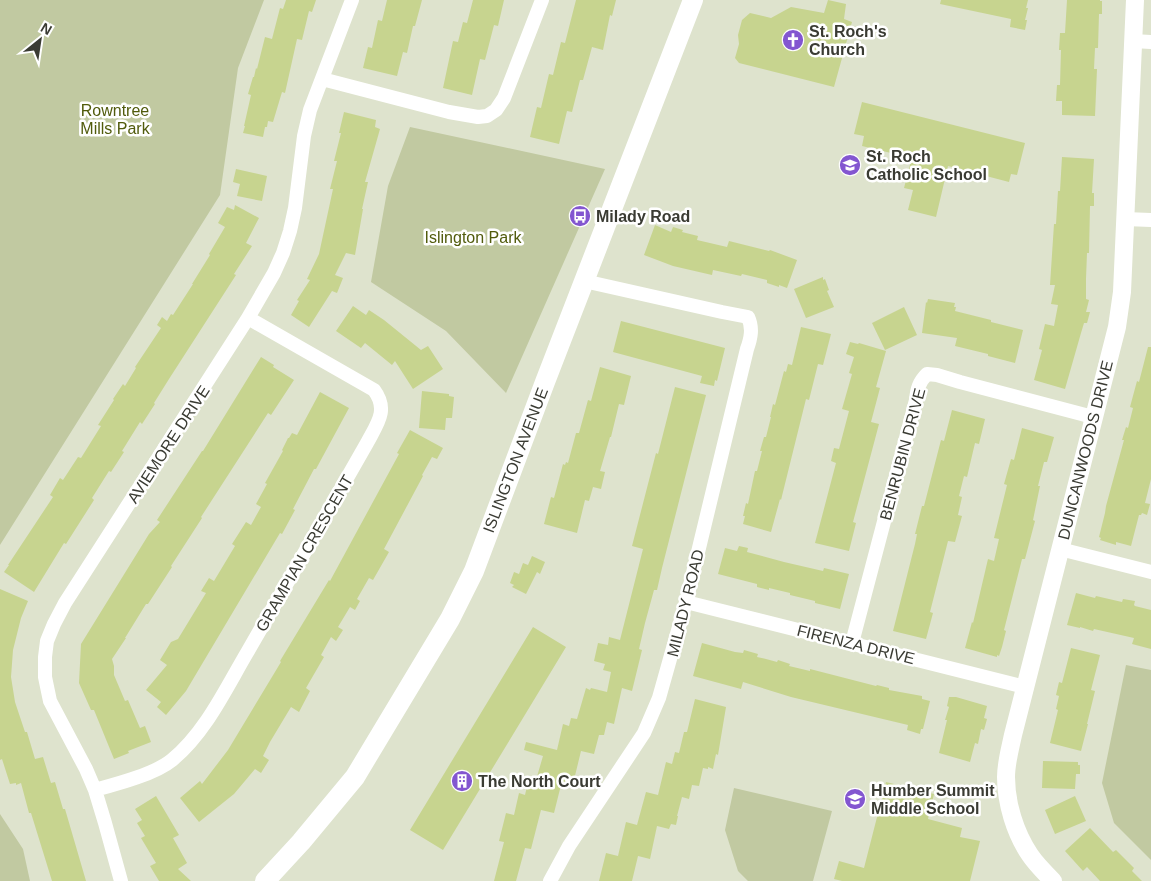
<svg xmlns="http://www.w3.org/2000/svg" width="1151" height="881" font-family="Helvetica,sans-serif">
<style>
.green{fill:#c1c9a1}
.building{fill:#c7d48f}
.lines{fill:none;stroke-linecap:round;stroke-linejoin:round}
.minor{stroke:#fff;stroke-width:14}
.tertiary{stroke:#fff;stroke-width:18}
.secondary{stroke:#fff;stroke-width:20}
.labels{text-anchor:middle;stroke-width:5;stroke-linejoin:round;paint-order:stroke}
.poi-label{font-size:16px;font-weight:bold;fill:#3a3b33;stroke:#fff;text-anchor:start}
.park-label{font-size:16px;fill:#515b0c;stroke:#fff}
.street-label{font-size:16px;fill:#3a3b33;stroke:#fff}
</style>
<rect width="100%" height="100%" fill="#dee3cd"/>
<path class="green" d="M0 0H264L238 68 220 195 0 545Z
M410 127 605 169 506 393 446 331 371 282 388 186Z
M1126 665 1151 670V860L1114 823 1102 783Z
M734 788 832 811 813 881H748L738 871 725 830Z
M0 814 23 849 30 881H0Z"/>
<path class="building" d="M286 0H316L312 12 309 11 302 40 297 39 285 93 282 92 273 122 268 121 267 127H265L263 137 243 133 245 126H244L251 95 248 94 253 77H254L256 68 257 69 265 37 272 39 280 8 283 9Z
M387 0H422L415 26H413L407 53 403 52 397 76 363 68 368 47 372 48 378 20 382 21Z
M473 0H504L498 26 494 25 485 60 480 59 472 95 443 88 453 41 458 42 463 22 467 23Z
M576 0H616L612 16 610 15 603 50 592 47 583 80H580L572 112 567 111 559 144 530 137 537 107 541 108 549 74 553 75 561 42 565 43Z
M828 0 846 4 844 19 852 22 834 87 739 63 735 58 739 44 738 35 742 20 750 13 771 18 791 7 824 13Z
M941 0H1028L1026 8H1028L1025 20H1027L1025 30 1010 27 1011 19 940 4Z
M1067 0H1100V1H1102V14H1099L1098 48H1095L1094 69H1097L1095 116 1062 115V101H1056L1057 85H1060L1061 50H1059L1060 33H1065Z
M862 102 1025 143 1017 175 1011 174 1009 182 948 166 936 217 908 210 913 190 904 188 912 157 891 152V153L862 146 864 136 854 134Z
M344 112 376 120 375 127 380 129 365 182H368L362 209H363L355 255 346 253 335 275 343 278 337 293 332 291 309 327 291 315 299 301 297 300 310 280 307 279 319 254 333 189H330L337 161H334L341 133H339Z
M1062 157 1094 159 1092 193H1094V206H1090L1089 253H1087L1086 279V299L1089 300 1086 312H1090L1087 323H1084L1081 333 1065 389 1034 380 1042 350 1039 349 1045 324 1054 326 1058 305 1051 304 1055 285H1050L1054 224H1056L1058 191H1060Z
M236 169 267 176 262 201 237 196 240 184 233 182Z
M235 205 259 218 246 243 252 246 234 274 236 275 169 379 154 403 155 404 142 424 140 422 122 451 124 452 111 472 109 471 92 498 94 500 66 544 64 543 34 592 4 572 9 565H8L53 497 50 495 60 478 63 480 78 457 81 458 101 426 98 425 114 400 113 399 123 384 125 386 136 368 135 367 161 328 157 325 162 317 167 321 171 314 173 315 193 284H192L210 255 209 254 225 227 218 223 227 207 234 210Z
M655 225 671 232 673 227 683 230 682 232 698 236 697 240 727 247 729 241 769 251 770 250 797 260 787 288 779 285V287L767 283V280L742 274 741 276 713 270 712 275 673 266 644 255Z
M823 277V280L825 279 829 290 827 291 834 307 806 318 794 289Z
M928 299 955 303 954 307H956L955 311 991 320V322L1023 330 1015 363 988 356V354L955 346 957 338 922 333 926 302 927 303Z
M353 306 366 315 369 310 384 320 421 350 428 346 443 369 413 389 395 361 392 365 365 343 361 348 336 331Z
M904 307 917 335 885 350 872 323Z
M621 321 725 348 717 381 715 380 714 386 700 383 702 376 613 352Z
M801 327 831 334 823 365 818 364 809 400 806 399 781 500 780 499 771 532 743 524 745 516H743L746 503 748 504 755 471H757L762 451H760L764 437H766L771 417H770L773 404 775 405 784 371 786 372 788 364 792 365Z
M850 342 858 344 859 343 886 351 876 387 880 388 871 422 879 424 853 522 856 523 849 551 815 543 836 463 831 461 834 448 839 449 849 411 842 409 852 374 849 373 854 357 846 354Z
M1148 347H1151V479L1145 503 1150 504 1147 515 1142 513 1141 515H1139L1131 546 1116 542V545L1100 540 1101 538 1099 537 1105 513 1106 506 1124 440H1122L1126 427 1128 428 1133 408 1130 407 1137 381 1139 382Z
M261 357 274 365 273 367 294 380 271 415 268 413 201 517 202 518 171 566 172 567 148 604H146L125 638H126L112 659 114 666V675L125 701 128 700 140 728 145 726 151 742 128 751 129 753 114 759 94 710H91L79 683 81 644 149 534 160 522 157 520 202 451H203Z
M600 367 631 376 624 405 619 404 611 437H610L600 471 605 472 601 489 593 487 589 501 585 500 577 533 544 524 551 497 554 498 563 464 565 465 566 462 568 463 576 433H579L588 400 591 401Z
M675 387 706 395 662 568 657 590H654L645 623 639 649 642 650 632 691 622 688 614 724 607 722 604 735H599L594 754 581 751 573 784 562 781 554 813 541 810 531 849 525 848 516 881H494L504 842 499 841 506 813 514 815 519 793 525 795 529 778 536 780 543 756 524 750 526 742 557 750 563 724 569 726 571 718 577 719 586 688 590 690 591 688 607 692 611 672 603 670 605 664 594 661 598 643 608 645 609 637 620 640 643 549 632 546 656 453 658 454Z
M422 391 449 394V396L454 397 452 418H446L445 430 419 428Z
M320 392 349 408 316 469H314L293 509 295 510 282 534 280 533 186 691 166 715 157 707 161 702 146 690 167 665 160 660 171 642 178 639 206 593 201 591 209 578 214 581 235 546 232 544 246 522 251 525 261 507 256 504 267 484 265 483 283 451 282 450 288 438H289L292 433 297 435Z
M952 410 985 419 979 444 975 443 967 477 964 476 959 496 962 497 958 515 962 516 955 542 948 541 930 612 933 613 926 639 893 631 915 544 917 534H915L922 506H924L941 440 944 441Z
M1022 428 1054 437 1047 462H1044L1038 486H1040L1033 520 1035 521 1025 559H1022L1004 630 1006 631 1002 647 999 656 997 655V657L965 648 972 622 973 623 988 559 994 561 999 539 994 538 1007 485 1004 484 1011 459 1014 460Z
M410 430 443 448 437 459 432 457 422 475 423 476 384 549 389 552 373 580 369 578 357 599 360 601 355 610 350 607 338 627 343 630 336 641 331 637 321 655 324 657 306 688 310 691 299 712 291 707 270 742 263 756 269 760 261 773 255 769 234 794 199 822 180 798 200 781 202 784 228 750 281 662 280 661 329 580 330 581 399 454 397 453Z
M739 546 748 548 747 552 784 562 823 571 824 568 849 574 840 609 815 603V601L790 595V593L769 588V590L757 587V584L718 574 725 548 737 551Z
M532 556 545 562 540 574 537 572 526 594 512 587 514 585 510 583 514 572 519 574 523 563 528 565Z
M0 589 28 601 21 618 13 650 11 677 15 702 25 732H27L35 759 43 757 51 783 55 782 63 809H65L86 881H52L31 813H29L21 783 16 785V783L10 784 2 759 0 760Z
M1076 593 1095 598 1096 596 1122 602 1123 599 1135 601 1134 605 1135 606 1151 610V649L1132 644 1134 638 1094 629 1093 631 1080 627V628L1067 625Z
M533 627 566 647 443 850 410 830Z
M702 643 735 652 743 653 744 650 758 654 757 657 766 659 777 662 778 660 790 664 789 666 810 671V669L876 686 877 685 889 688V690L922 696V699L930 701 923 729H921L920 734 907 730 908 725 791 697 743 682 741 689 693 676Z
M1071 648 1100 655 1091 690 1095 691 1087 724H1088L1081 751 1050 743 1058 710 1056 709 1059 696 1056 695 1059 682 1062 683Z
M949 697H956L987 706 984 718 987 719 984 730 981 729 978 744 975 743 970 762 939 753 947 720H945L949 707 947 706Z
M695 699 726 707 718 755 716 754 713 769 708 767V769L703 768 699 786 692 785 689 799 682 797 677 816H678L676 825 671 824 669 829 657 826 650 859 638 856 632 881H599L606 853 618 856 626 822 637 825 646 792 658 795 666 762 672 764 675 752 679 753 684 732H687Z
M1043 761 1078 762V765H1080V774H1076L1075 789 1042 788Z
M886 782 934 794 928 819 962 828 960 837 980 841 970 881H842L834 879 839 861 864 868Z
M156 796 179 835 173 838 187 863 178 869 191 881H159L150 866 156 863 141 838 145 836 137 823 142 820 135 809Z
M1075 796 1086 821 1055 834 1045 810Z
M1090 828 1113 852 1116 850 1134 868 1132 871 1142 881H1100L1087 867 1083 871 1065 851Z"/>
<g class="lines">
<path class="minor" d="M1133 41 1151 42
M322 79 449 112 478 117 487 116 496 110 504 98 542 0
M1125 219 1151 220
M1060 549 1151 572
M686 602 1025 687
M852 643 916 400C917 389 919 382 927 374L937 375 960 382 1093 417
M95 790C117 784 155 774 172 760 206 732 226 688 248 651 288 582 327 513 367 443 377 424 389 410 374 390L248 318
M121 881 105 823 95 790 86 769 50 701 45 677V657L47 641 54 624 65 603 248 318 274 273 283 253 290 231 295 208 304 136 310 110 352 0
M550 881 569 846 644 733 659 698 686 602 747 349C751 338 753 328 748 317L722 312 584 281"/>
<path class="tertiary" d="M1053 881C1045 873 1036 864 1030 855 1015 833 1006 803 1006 777 1006 763 1010 749 1013 735L1117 327 1122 292 1135 0"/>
<path class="secondary" d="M265 881 301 842 355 777 450 619 474 571 545 382 693 0"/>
</g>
<defs>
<g id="church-disc" transform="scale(1.125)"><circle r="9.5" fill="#8356d0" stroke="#fff"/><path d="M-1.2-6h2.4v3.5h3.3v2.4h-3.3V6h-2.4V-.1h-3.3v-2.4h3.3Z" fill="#fff"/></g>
<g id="school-disc" transform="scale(1.125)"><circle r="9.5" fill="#8356d0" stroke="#fff"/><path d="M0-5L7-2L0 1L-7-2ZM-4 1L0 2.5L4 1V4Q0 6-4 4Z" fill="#fff"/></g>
<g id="bus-disc" transform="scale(1.125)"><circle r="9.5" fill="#8356d0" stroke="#fff"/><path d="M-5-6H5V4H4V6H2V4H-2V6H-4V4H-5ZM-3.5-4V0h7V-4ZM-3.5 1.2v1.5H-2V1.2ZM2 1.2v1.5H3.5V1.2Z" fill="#fff"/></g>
<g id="building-disc" transform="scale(1.125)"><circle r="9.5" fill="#8356d0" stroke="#fff"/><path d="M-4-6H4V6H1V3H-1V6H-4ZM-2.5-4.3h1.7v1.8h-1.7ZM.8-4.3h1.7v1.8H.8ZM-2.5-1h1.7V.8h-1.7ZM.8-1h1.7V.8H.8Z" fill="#fff"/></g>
</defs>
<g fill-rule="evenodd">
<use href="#church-disc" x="793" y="40"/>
<use href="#school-disc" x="850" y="165"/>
<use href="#bus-disc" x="580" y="216"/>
<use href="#building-disc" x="462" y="781"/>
<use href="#school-disc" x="855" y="799"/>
</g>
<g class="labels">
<g class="poi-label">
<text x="809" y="37">St. Roch's<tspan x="809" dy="18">Church</tspan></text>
<text x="866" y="162">St. Roch<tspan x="866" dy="18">Catholic School</tspan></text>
<text x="596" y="222">Milady Road</text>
<text x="478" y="787">The North Court</text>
<text x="871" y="796">Humber Summit<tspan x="871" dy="18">Middle School</tspan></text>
</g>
<g class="park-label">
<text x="115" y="116">Rowntree<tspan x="115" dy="18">Mills Park</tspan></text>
<text x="473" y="243">Islington Park</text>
</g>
<g class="street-label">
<text transform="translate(168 444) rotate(-57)" y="6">AVIEMORE DRIVE</text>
<text transform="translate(1085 450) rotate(-76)" y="6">DUNCANWOODS DRIVE</text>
<text transform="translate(902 454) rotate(-75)" y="6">BENRUBIN DRIVE</text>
<text transform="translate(515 460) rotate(-69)" y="6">ISLINGTON AVENUE</text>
<text transform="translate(304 553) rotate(-60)" y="6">GRAMPIAN CRESCENT</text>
<text transform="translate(685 603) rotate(-76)" y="6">MILADY ROAD</text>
<text transform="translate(856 644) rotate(14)" y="6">FIRENZA DRIVE</text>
</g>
</g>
<g transform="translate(40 40) rotate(30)" stroke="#ffffff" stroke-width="4" paint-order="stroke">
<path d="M0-4L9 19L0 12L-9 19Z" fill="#3a3b33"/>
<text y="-8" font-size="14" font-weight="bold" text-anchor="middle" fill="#3a3b33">N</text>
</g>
</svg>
